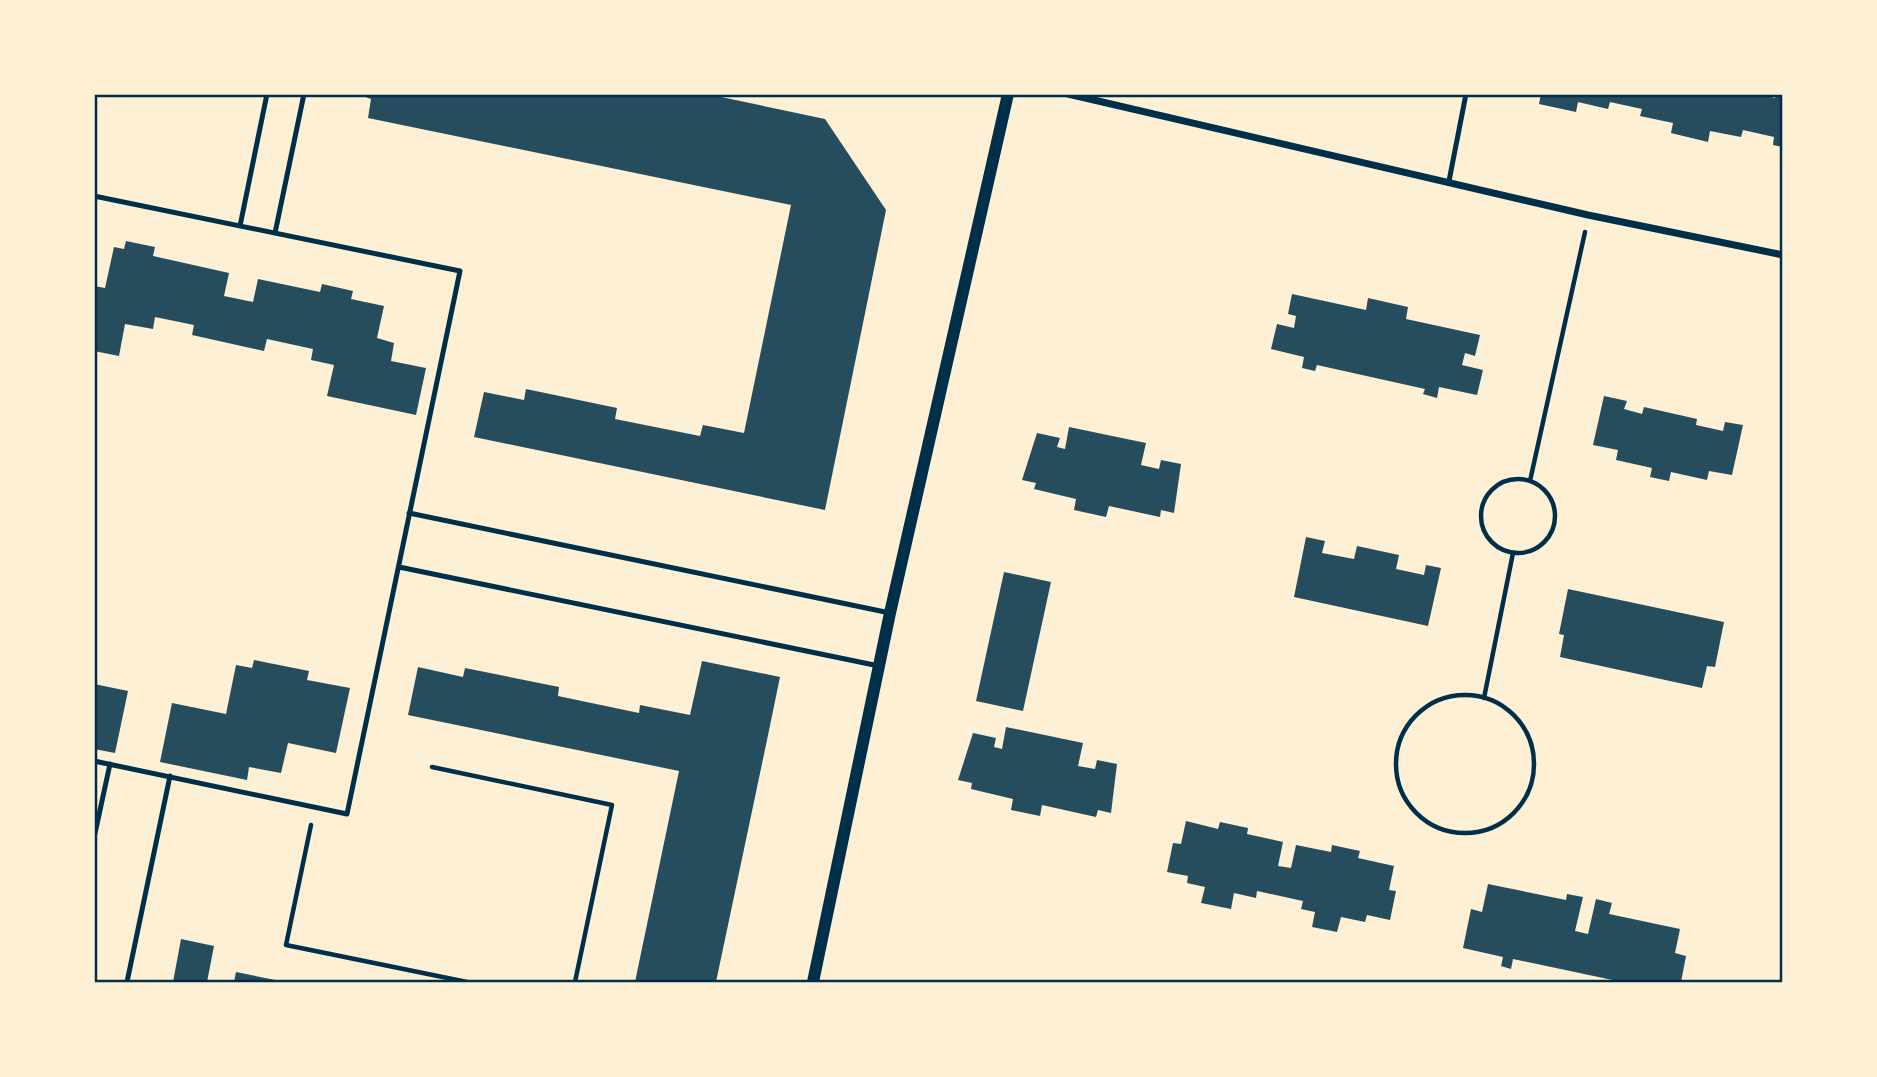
<svg xmlns="http://www.w3.org/2000/svg" width="1877" height="1077" font-family="'Asap Condensed',sans-serif">
<style>
.building{fill:#264d5e}
.lines{fill:none;stroke-linecap:round;stroke-linejoin:round}
.path{stroke:#003049;stroke-width:4.5}
.service{stroke:#003049;stroke-width:5}
.minor{stroke:#003049;stroke-width:7}
.tertiary{stroke:#003049;stroke-width:12}
.neatline{fill:none;stroke:#003049;stroke-width:2.5}
</style>
<rect width="100%" height="100%" fill="#fdf0d5"/>
<path class="building" d="M357 94H707L825 119 886 210 825 510 474 437 484 392 524 400 526 389 617 408 615 419 700 436 703 425 744 433 791 205 368 118 371 99Z
M1541 94H1761L1775 98 1776 94H1782V147L1773 145 1774 137 1743 130 1741 137 1710 131 1708 142 1671 133 1673 123 1640 116 1642 109 1610 102 1608 109 1578 102 1576 112 1539 104Z
M126 241 155 247 153 256 229 273 224 296 253 302 258 279 320 292 322 284 353 291 351 299 384 306 377 338 394 343 391 361 426 368 416 415 327 396 334 365 311 360 313 349 267 339 264 351 192 335 194 325 155 317 153 329 125 324 119 356 94 351V286L105 288 114 247 124 249Z
M1292 294 1366 310 1368 298 1408 307 1406 319 1480 335 1475 356 1465 353 1462 365 1483 370 1477 395 1439 387 1437 398 1423 394 1425 389 1317 365 1315 371 1302 368 1304 357 1271 349 1277 324 1294 328 1296 316 1288 314Z
M1604 396 1627 401 1624 409 1642 414 1644 407 1697 419 1696 425 1723 431 1725 422 1743 425 1732 475 1709 471 1707 480 1671 472 1669 481 1650 477 1652 468 1616 460 1618 450 1593 445Z
M1069 427 1146 443 1141 465 1159 469 1161 460 1181 464 1174 513 1161 510 1160 517 1109 506 1106 517 1074 510 1076 499 1034 489 1036 483 1022 480 1037 433 1060 438 1057 447 1065 449Z
M1306 537 1325 541 1322 553 1354 559 1357 546 1399 555 1396 569 1424 575 1426 565 1441 568 1428 626 1294 597Z
M1004 572 1051 582 1023 711 976 701Z
M1568 589 1724 622 1715 667 1707 666 1702 688 1560 657 1564 635 1559 634Z
M254 660 309 671 307 680 350 688 336 753 288 743 281 773 249 767 247 780 160 762 172 703 226 714 236 665 252 668Z
M702 661 780 677 767 740 716 982H635L679 771 408 715 418 667 463 677 465 668 559 687 558 696 639 713 640 705 690 715Z
M94 684 128 691 115 753 94 749Z
M1006 727 1083 743 1078 766 1095 769 1097 760 1117 764 1111 813 1098 810 1096 817 1042 805 1040 816 1011 810 1013 799 971 789 972 783 958 780 973 733 996 738 994 747 1002 749Z
M1186 821 1218 829 1220 822 1248 828 1247 834 1283 842 1278 866 1291 868 1296 845 1331 852 1332 845 1360 851 1358 858 1394 866 1389 890 1396 891 1390 920 1367 915 1365 922 1341 917 1337 932 1312 927 1315 912 1301 909 1303 901 1257 891 1256 898 1234 893 1231 909 1201 903 1205 887 1187 883 1188 876 1167 872 1173 843 1181 844Z
M1488 884 1566 900 1567 894 1583 897 1575 931 1588 934 1596 899 1612 903 1609 914 1680 929 1675 953 1686 956 1681 982H1622L1513 959 1511 969 1501 966 1503 957 1463 948 1471 909 1482 912Z
M181 939 214 946 207 982H173Z
M236 972 280 981V982H234Z"/>
<g class="lines">
<path class="path" d="M1481 516a37 37 0 1 1 74 0a37 37 0 1 1-74 0Z
M1530 481 1585 232
M1396 764a69 69 0 1 1 138 0a69 69 0 1 1-138 0Z
M1484 698 1513 553
M432 767 612 805 575 982
M311 825 286 945 467 982"/>
<path class="service" d="M1449 181 1466 94
M94 196 460 271 347 814 94 761
M240 226 267 94
M275 233 304 94
M409 513 890 613
M399 567 879 666
M94 838 110 764
M127 982 170 776"/>
<path class="minor" d="M1068 94 1588 215 1783 255"/>
<path class="tertiary" d="M813 982 890 613 1008 94"/>
</g>
<rect width="1877" height="1077" fill="none" stroke="#fdf0d5" stroke-width="192"/>
<rect x="96" y="96" width="1685" height="885" class="neatline"/>
</svg>
